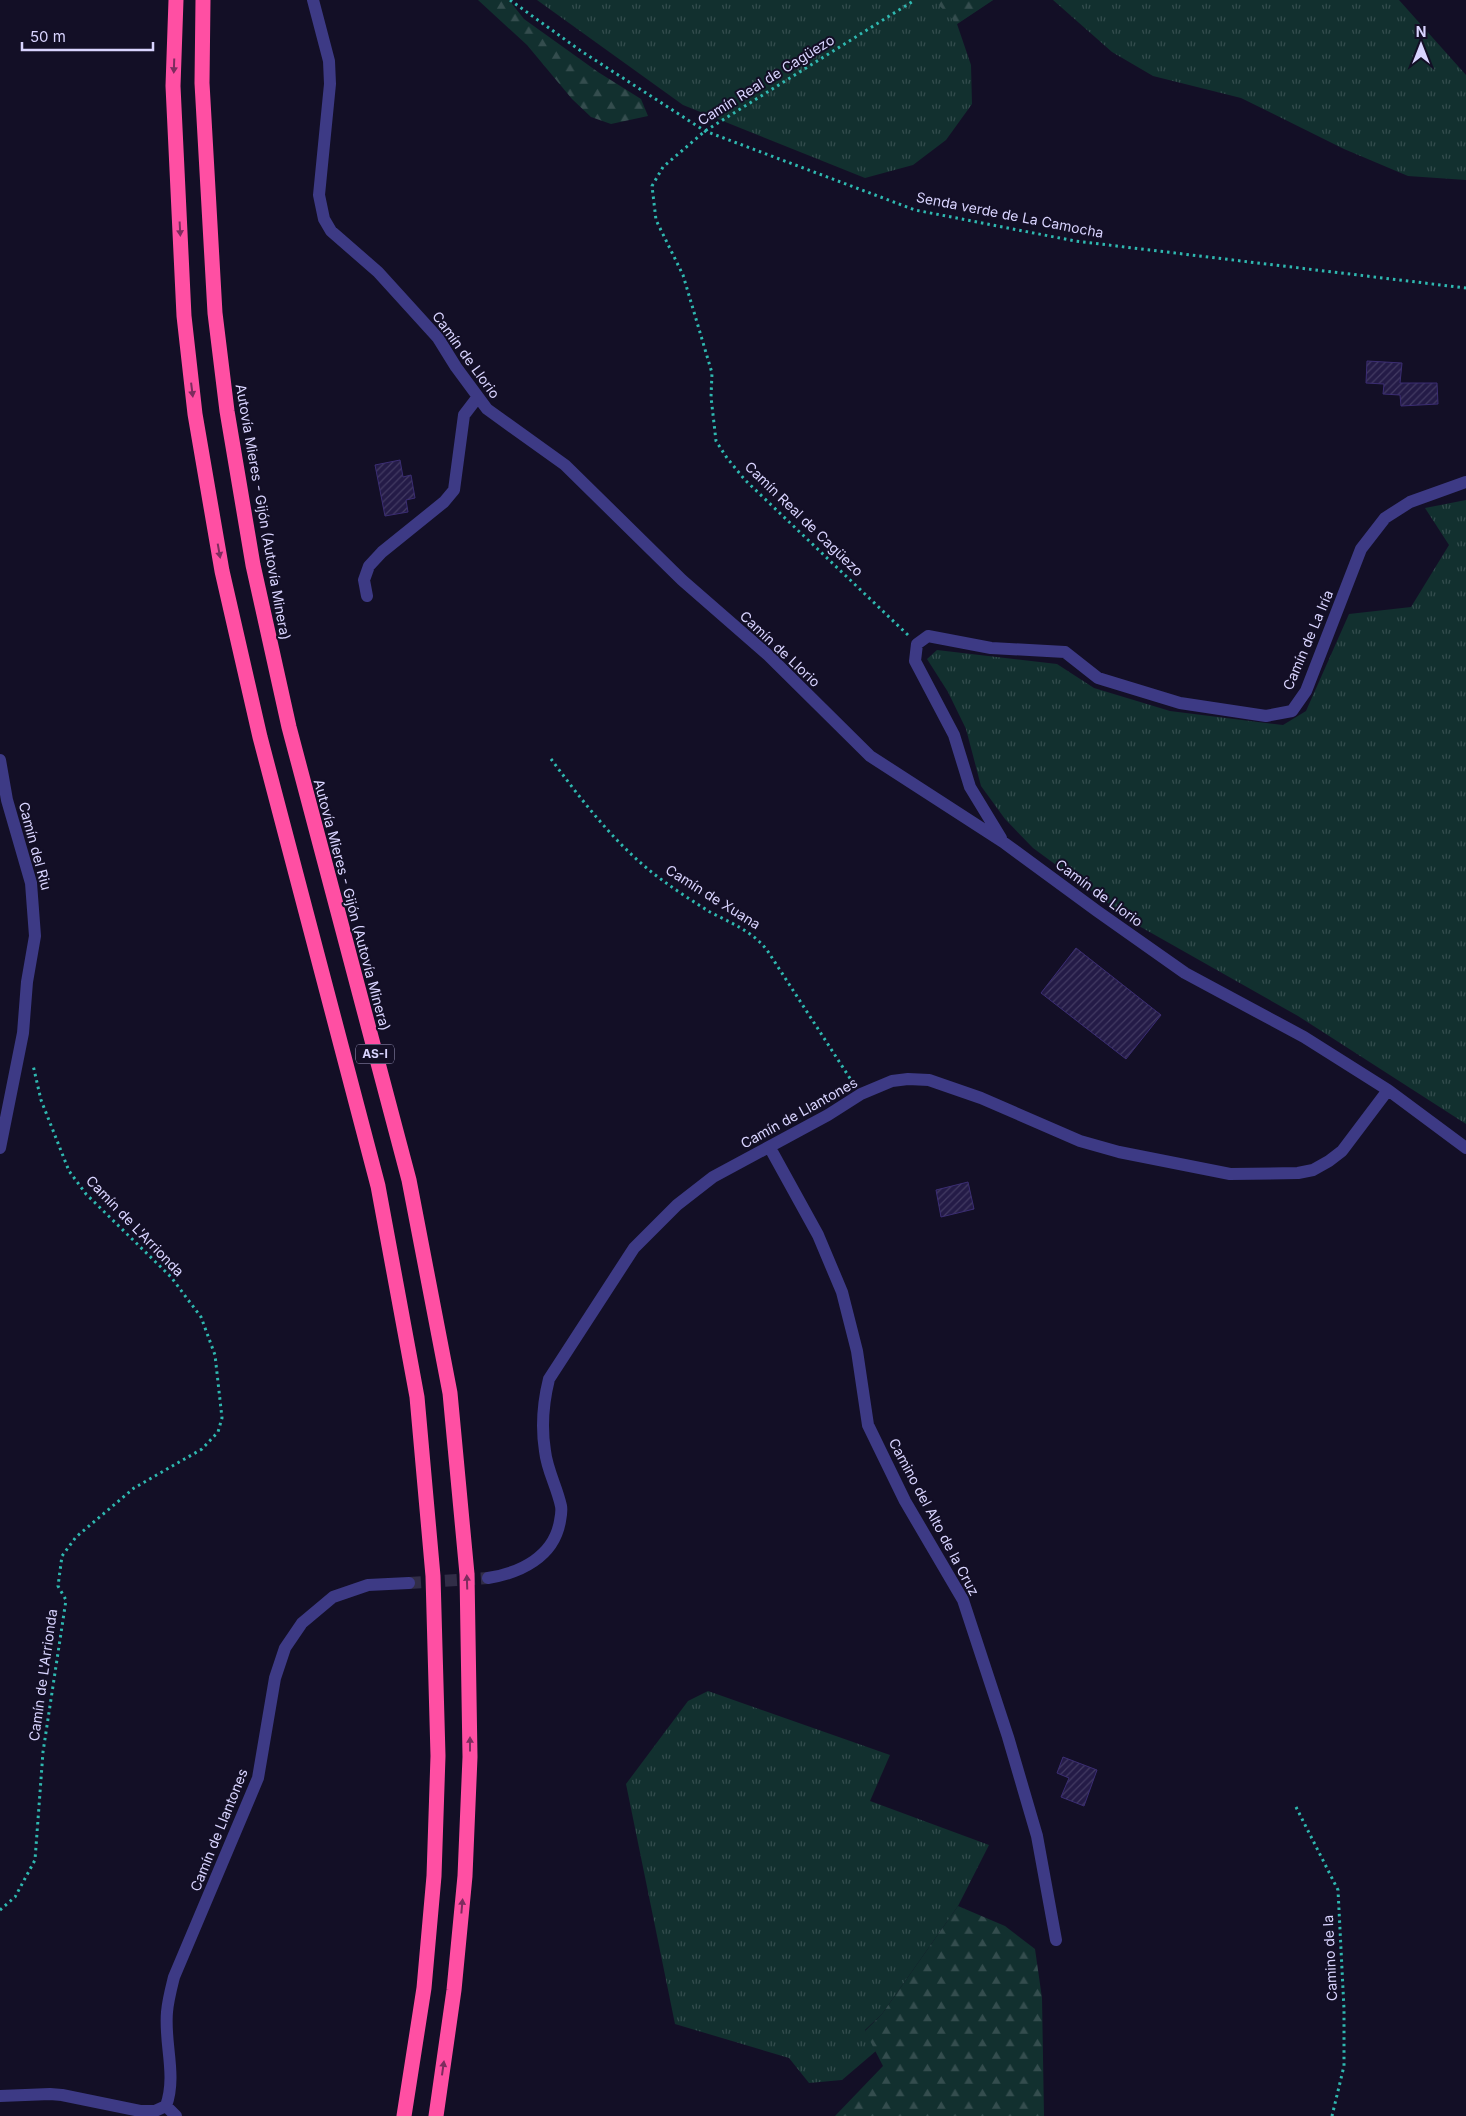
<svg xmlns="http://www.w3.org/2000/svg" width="1466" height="2116" font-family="Inter,sans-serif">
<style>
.grass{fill:url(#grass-tufts)}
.forest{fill:url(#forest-firs)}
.building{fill:url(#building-hatch);stroke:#3b2d73}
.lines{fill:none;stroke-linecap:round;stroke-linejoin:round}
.minor-tunnel{stroke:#312d47;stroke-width:12;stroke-dasharray:12 6;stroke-linecap:butt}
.path{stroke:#2fb8b0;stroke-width:3;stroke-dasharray:2.5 4;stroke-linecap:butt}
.minor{stroke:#3d3a85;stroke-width:12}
.highway{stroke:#ff4fa3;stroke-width:15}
.oneway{fill:#7d2c5e}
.labels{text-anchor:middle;stroke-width:4;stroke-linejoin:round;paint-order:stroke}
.shield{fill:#130f26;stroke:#9e99be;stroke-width:1}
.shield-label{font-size:12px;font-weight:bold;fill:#d9d4ff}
.street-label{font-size:14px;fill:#d9d4ff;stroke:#130f26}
</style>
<defs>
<pattern id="grass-tufts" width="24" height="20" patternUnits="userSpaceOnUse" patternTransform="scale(1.25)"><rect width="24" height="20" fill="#12302f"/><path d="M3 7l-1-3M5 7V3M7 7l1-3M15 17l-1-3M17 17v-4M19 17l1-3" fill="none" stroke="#344d4e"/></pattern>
<pattern id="forest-firs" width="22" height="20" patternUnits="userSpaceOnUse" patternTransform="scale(1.25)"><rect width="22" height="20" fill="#12302f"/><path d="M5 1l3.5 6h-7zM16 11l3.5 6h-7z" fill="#344d4e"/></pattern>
<pattern id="building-hatch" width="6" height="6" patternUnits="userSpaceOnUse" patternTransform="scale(1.25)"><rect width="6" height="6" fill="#241b47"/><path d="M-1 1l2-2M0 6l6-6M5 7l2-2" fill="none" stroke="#433b63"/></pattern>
</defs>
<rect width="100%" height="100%" fill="#130f26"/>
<path class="grass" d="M537 0H993L957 24 971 65 972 104 946 140 913 165 865 178 683 105Z
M1053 0H1399L1466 75V180L1408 176 1344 149 1241 98 1153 76 1112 52Z
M1466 500V1124L1298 1016 1139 926 1033 848 1005 819 981 786 966 729 948 692 927 659 937 650 1057 664 1094 688 1170 711 1283 725 1306 711 1349 614 1411 607 1449 545 1425 508Z
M708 1691 890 1755 870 1801 989 1845 958 1906 882 2014 865 2030 876 2051 842 2080 809 2083 789 2058 675 2024 626 1784 688 1701Z"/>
<path class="forest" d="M478 0H509L524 19 598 72 641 99 648 116 611 124 591 117 572 99 527 45Z
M934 0H993L957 24Z
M958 1906 1005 1926 1035 1949 1042 1998 1044 2116H835L883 2066 865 2031 882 2014Z"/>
<path class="building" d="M1367 361 1402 363 1400 383H1437L1438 404 1401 406 1400 395 1383 394 1384 384 1366 383Z
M400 460 403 477 411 475 415 498 406 500 408 512 385 516 375 465Z
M1076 948 1161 1015 1126 1059 1041 993Z
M968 1182 974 1209 941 1217 936 1190Z
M1063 1757 1097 1770 1084 1806 1061 1797 1069 1778 1057 1773Z"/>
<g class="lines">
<path class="minor-tunnel" d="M409 1583 488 1578"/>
<path class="path" d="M510 0 581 51 705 131 915 210 1075 241 1466 288
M908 635 745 480 727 458 716 441 711 397 712 373 683 275 656 220 652 186 663 167 705 131 915 0
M551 759C583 802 618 848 662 880 677 891 694 902 710 912 731 923 752 931 767 950L853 1083
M1296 1807 1338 1890 1344 2009V2066L1332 2116
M0 1910 15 1897 35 1860 43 1752 66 1600 58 1586 62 1556 76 1537 134 1488 202 1449 218 1432 222 1418 215 1355 201 1317 171 1277 86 1194 69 1171 41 1100 33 1065"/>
<path class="minor" d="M313 0 329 61 330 84 319 195 324 219 331 231 378 272 438 338 456 367 487 409 565 465 682 580 768 655 870 756 1003 842 1097 911 1185 973 1304 1037 1388 1090 1466 1148
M367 596 364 580 369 566 382 552 444 502 454 490 464 415 477 398
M0 760 7 800 31 883 35 936 27 982 23 1033 0 1148
M1001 838 970 787 954 735 915 661 917 644 928 636 991 648 1065 652 1098 678 1180 703 1266 716 1292 711 1306 691 1361 549 1385 518 1410 502 1466 482
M770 1148 818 1235 842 1292 857 1351 868 1425 905 1501 963 1600 1008 1737 1037 1836 1056 1940
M488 1578C520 1573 554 1557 560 1521 561 1516 562 1511 561 1506 557 1487 547 1470 545 1451 541 1426 543 1403 549 1379L634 1248 677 1205 713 1177 828 1115 861 1094 892 1081 908 1079 929 1080 981 1098 1080 1141 1119 1152 1230 1174 1298 1173 1313 1170 1329 1161 1342 1151 1388 1090
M0 2096 50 2094 62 2095 140 2111H155L166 2106 176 2116
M166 2106C177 2075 164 2044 167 2012 168 2000 171 1989 174 1977L258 1778 275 1678 285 1648 302 1623 333 1597 368 1585 409 1583"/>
<path class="highway" d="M176 0 173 86 184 316 195 414 222 571 260 737 378 1186 417 1397 433 1576 438 1756 434 1876 424 1988 404 2116
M203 0 202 83 215 313 227 411 253 565 289 727 409 1180 450 1393 467 1574 470 1757 465 1876 454 1990 436 2116"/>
</g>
<defs><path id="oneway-solid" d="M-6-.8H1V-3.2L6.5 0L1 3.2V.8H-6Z" transform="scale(1.25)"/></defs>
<g class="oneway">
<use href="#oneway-solid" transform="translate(174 66) rotate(92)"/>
<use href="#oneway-solid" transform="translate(180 229) rotate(87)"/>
<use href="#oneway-solid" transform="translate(192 390) rotate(83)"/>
<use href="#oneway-solid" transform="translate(219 551) rotate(80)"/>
<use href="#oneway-solid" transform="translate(467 1582) rotate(-92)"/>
<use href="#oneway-solid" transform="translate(470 1744) rotate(-90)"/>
<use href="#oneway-solid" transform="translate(462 1906) rotate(-85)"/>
<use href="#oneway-solid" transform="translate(443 2068) rotate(-82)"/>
</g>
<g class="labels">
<rect class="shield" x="356" y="1044.5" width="38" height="19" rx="4"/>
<g class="shield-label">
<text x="375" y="1058">AS-I</text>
</g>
<g class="street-label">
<text transform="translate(766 80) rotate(-32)" y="5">Camín Real de Cagüezo</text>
<text transform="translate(1010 215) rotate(11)" y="5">Senda verde de La Camocha</text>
<text transform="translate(466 355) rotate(54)" y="5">Camín de Llorio</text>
<text transform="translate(263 512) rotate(80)" y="5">Autovía Mieres - Gijón (Autovía Minera)</text>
<text transform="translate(804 519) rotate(44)" y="5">Camín Real de Cagüezo</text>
<text transform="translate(1308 640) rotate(-67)" y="5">Camín de La Iría</text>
<text transform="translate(780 649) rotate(43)" y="5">Camín de Llorio</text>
<text transform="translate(35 846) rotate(75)" y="5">Camín del Riu</text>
<text transform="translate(1099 893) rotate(36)" y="5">Camín de Llorio</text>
<text transform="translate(713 897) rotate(32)" y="5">Camín de Xuana</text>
<text transform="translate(352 905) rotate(75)" y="5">Autovía Mieres - Gijón (Autovía Minera)</text>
<text transform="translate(799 1113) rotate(-29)" y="5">Camín de Llantones</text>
<text transform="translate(135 1226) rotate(46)" y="5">Camín de L'Arrionda</text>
<text transform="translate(934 1517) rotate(62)" y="5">Camino del Alto de la Cruz</text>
<text transform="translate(43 1675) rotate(-82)" y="5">Camín de L'Arrionda</text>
<text transform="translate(219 1830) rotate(-68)" y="5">Camín de Llantones</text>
<text transform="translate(1330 1958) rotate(-93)" y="5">Camino de la</text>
</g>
</g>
<g transform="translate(1421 45)" stroke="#130f26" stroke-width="4" paint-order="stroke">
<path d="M0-4L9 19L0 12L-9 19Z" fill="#d9d4ff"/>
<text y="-8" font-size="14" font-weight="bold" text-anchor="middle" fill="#d9d4ff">N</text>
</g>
<path d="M22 42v8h131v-8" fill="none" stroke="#d9d4ff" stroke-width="2.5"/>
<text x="30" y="42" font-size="15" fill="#d9d4ff" stroke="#130f26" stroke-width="4" paint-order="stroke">50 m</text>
</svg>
